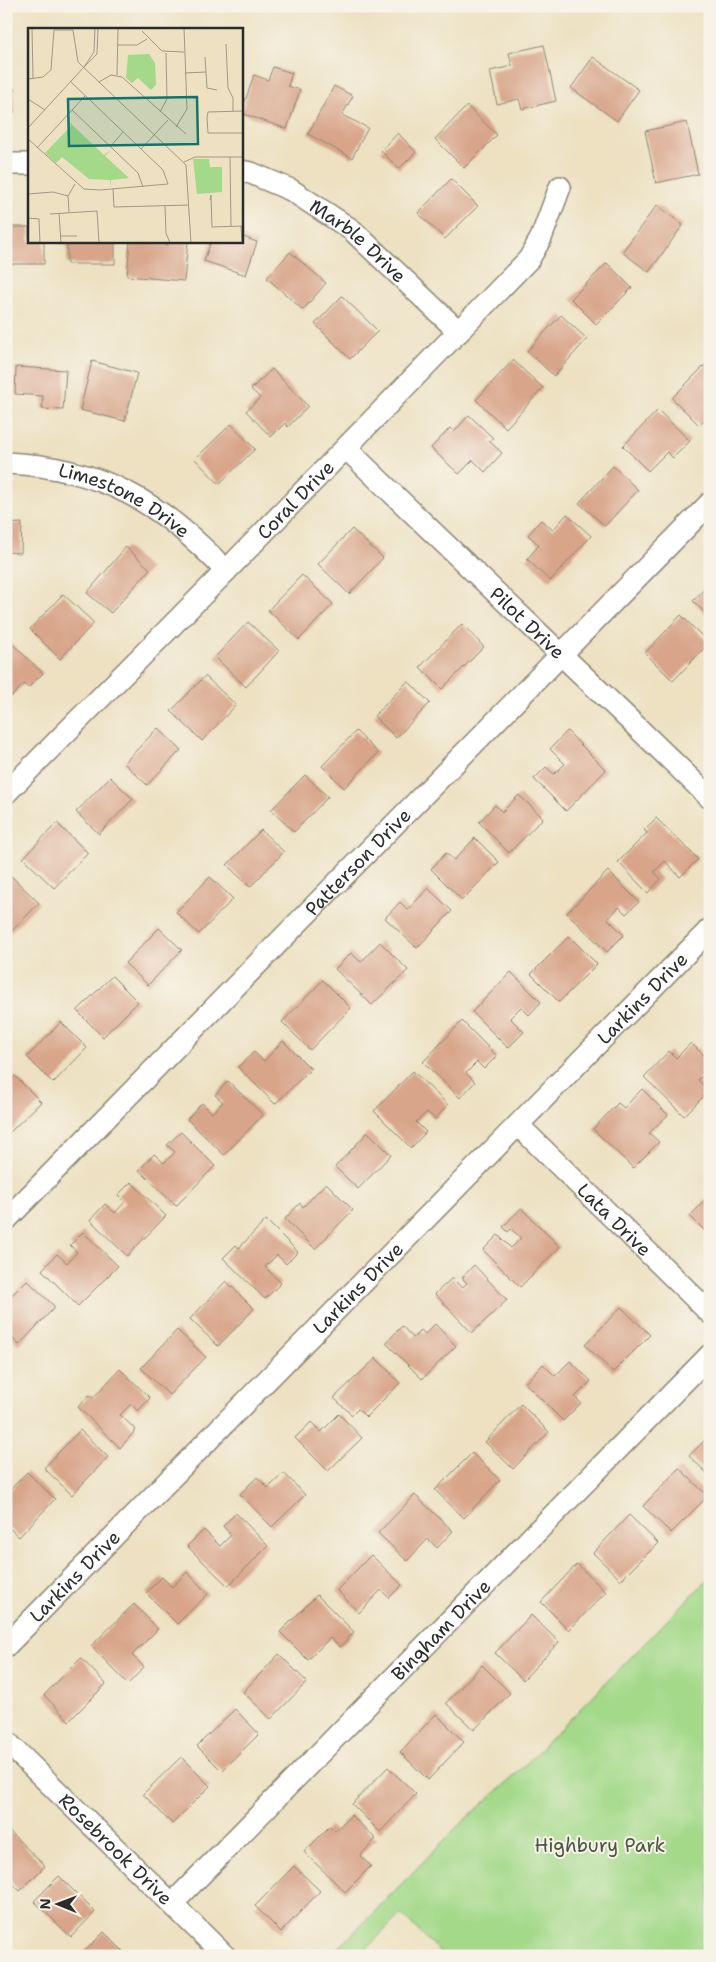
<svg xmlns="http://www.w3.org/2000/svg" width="716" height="1962" font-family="'Shantell Sans',sans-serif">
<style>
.green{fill:#a3d989;stroke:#67825a}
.building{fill:#d8a58a}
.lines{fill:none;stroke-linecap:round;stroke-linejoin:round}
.minor-casing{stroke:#8c8676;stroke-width:24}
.minor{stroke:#fff;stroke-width:21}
.labels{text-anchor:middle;stroke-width:4;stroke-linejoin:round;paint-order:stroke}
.street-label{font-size:19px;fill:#2b2b2b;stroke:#f7f3e8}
.park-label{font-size:19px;fill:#495642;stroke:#f7f3e8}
.inset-road{fill:none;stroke:#9f9886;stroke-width:1}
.view{fill:#0f766e;fill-opacity:0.15;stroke:#0f766e;stroke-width:2.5}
.inset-edge{fill:none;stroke:#2b2b2b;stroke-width:2.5}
</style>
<rect width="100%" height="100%" fill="#f7f3e8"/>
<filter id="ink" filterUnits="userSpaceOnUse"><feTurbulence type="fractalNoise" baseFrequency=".02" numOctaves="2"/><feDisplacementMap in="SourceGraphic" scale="10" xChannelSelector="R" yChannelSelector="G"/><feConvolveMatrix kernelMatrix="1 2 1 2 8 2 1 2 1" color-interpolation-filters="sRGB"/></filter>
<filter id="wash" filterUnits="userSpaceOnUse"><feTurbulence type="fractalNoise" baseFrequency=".0096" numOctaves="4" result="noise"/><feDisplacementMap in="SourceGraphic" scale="20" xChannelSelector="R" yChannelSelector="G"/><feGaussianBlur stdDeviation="1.12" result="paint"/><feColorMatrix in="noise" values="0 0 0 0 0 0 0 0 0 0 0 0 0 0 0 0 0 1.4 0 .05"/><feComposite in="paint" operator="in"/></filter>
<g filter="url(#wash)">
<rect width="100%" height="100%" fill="#ede1c2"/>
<path class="green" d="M710 1577V1956H444L401 1914 359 1956H331L460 1824 511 1779Z"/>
<g id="blocks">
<path class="building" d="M544 45 556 101 522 109 519 99 497 104 490 71 512 66 509 53Z
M593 57 639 90 617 121 571 88Z
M273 67 292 73 288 86 300 90 287 129 241 113 254 75 268 80Z
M334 86 353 96 342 115 368 128 352 158 308 134Z
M6 88H14V113H6Z
M467 106 497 135 464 168 435 139Z
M687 122 698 174 656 183 645 131Z
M398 133 416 152 399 169 381 151Z
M451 179 478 206 445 239 418 213Z
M657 205 683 225 649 272 622 252Z
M6 227H29V241H44V264H6Z
M241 236 257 242 246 275 204 261 211 241H241Z
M67 241H115V264H67Z
M130 241H155L154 243 167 245 168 241H188L184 281 127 276Z
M290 252 326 283 303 310 267 278Z
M607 263 632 288 596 324 571 299Z
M342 296 378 331 350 359 315 324Z
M561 315 587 339 554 376 527 351Z
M513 360 543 388 506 428 476 400Z
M92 361 137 373 125 421 80 410Z
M708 362 710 364V415L699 425 672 398Z
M16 367 66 370 63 410 42 409 43 396 15 394Z
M272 369 308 406 288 427 285 423 271 437 246 411 260 398 251 389Z
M658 410 690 441 673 458 667 452 648 471 623 446Z
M469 415 493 438 489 441 502 453 485 472 473 460 459 474 431 448 450 428 454 432Z
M231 424 255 449 219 484 195 459Z
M613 466 638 490 605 526 579 503Z
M567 514 591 536 550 581 527 559 539 545 528 535 541 520 553 530Z
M22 523 21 553 6 552V524Z
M352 529 383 558 349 594 318 564Z
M126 547 150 569 111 613 87 593Z
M302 575 333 604 299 640 268 610Z
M710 583V618L693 601Z
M63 594 94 623 60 659 30 629Z
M681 615 709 643 673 681 645 653Z
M248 622 279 651 246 687 215 657Z
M462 624 484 647 442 689 420 667Z
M6 638 43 673 28 688 24 684 6 702Z
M205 676 236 705 202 741 171 711Z
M408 681 430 703 396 738 374 716Z
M158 728 181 750 147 785 124 763Z
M356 731 378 753 344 788 322 766Z
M567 731 606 770 566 811 534 779 546 767 554 774 565 764 550 749Z
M305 775 328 797 294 832 271 810Z
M110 777 133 799 99 834 76 812Z
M519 795 543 818 509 853 479 822 495 805 502 812Z
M656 818 698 859 680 877 665 861 654 872 661 879 648 893 618 862 647 833 644 830Z
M57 823 88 853 54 888 23 858Z
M261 830 284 852 250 887 227 865Z
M475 838 499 862 462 900 431 869 446 853 454 860Z
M608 871 639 902 626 914 619 907 608 919 624 935 607 952 567 913Z
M8 873 39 903 6 937V875Z
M210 877 233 899 199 934 176 912Z
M428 888 452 911 417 948 385 918 400 902 408 910Z
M159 928 182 950 148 985 125 963Z
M569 936 597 964 559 1002 531 974Z
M380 942 408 970 372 1005 335 969 351 953 361 962Z
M511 972 541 1002 529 1015 521 1007 510 1018 524 1032 508 1048 472 1012Z
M112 976 138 1002 103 1037 77 1011Z
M323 980 351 1008 310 1050 282 1022Z
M462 1021 497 1056 484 1069 477 1062 466 1073 475 1082 460 1098 423 1062Z
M61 1022 87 1048 53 1083 27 1057Z
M283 1041 311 1069 275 1104 238 1067 254 1052 264 1061Z
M691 1043 710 1061V1069L698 1080 709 1091 684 1116 644 1077 669 1051 676 1058Z
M413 1071 448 1105 435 1119 427 1112 416 1122 426 1132 411 1148 374 1111Z
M15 1076 41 1102 6 1136V1084Z
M228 1081 263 1115 224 1155 187 1119 202 1103 212 1113 223 1102 215 1095Z
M642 1089 668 1115 649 1133 659 1142 633 1168 593 1129 618 1103 624 1108Z
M181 1132 215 1166 176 1206 139 1170 154 1154 164 1163 175 1152 167 1145Z
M368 1132 391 1155 358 1189 335 1167Z
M131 1182 166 1216 127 1256 90 1220 105 1204 115 1213 125 1202 118 1195Z
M326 1183 353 1210 315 1249 285 1219 300 1203 303 1207Z
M710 1195V1236L690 1216Z
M521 1208 560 1247 520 1287 483 1250 498 1235 511 1248 521 1238 511 1229 508 1232 503 1227Z
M266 1220 298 1252 286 1264 277 1255 265 1267 281 1283 265 1299 223 1258 236 1245 239 1248Z
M83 1232 118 1266 78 1306 42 1270 57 1254 67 1263 77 1252 70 1245Z
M474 1265 507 1300 472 1333 435 1294 452 1278 462 1288 467 1283 462 1278Z
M27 1280 55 1307 19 1345 6 1332V1301Z
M226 1281 254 1309 218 1346 190 1319Z
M621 1307 650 1335 613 1372 585 1345Z
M435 1324 456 1346 422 1379 386 1343 402 1326 413 1338 421 1330 425 1334Z
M177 1330 206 1357 169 1395 141 1368Z
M376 1358 400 1383 366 1417 358 1409 352 1415 334 1398Z
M570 1361 591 1381 575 1397 581 1403 563 1421 525 1383 543 1364 555 1376Z
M120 1369 150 1398 138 1411 131 1404 120 1415 136 1430 120 1448 78 1407 89 1395 93 1398Z
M521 1404 549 1432 513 1469 485 1442Z
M339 1414 362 1438 328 1471 295 1438 311 1422 321 1432Z
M80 1430 108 1457 72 1495 44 1468Z
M710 1435V1476L689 1456Z
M472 1453 500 1480 464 1518 435 1490Z
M679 1468 708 1496 671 1533 643 1506Z
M27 1472 55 1499 19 1537 6 1525V1494Z
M284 1473 305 1495 272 1527 240 1494 257 1477 268 1488Z
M415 1495 453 1531 437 1548 428 1539 407 1561 378 1533Z
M236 1513 268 1546 228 1586 187 1546 204 1530 220 1546 231 1535 223 1526Z
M629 1515 658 1543 621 1580 593 1553Z
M371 1555 402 1585 389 1598 381 1590 359 1613 337 1590Z
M577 1564 606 1592 569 1630 541 1602Z
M187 1572 208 1594 177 1624 146 1593 162 1577 172 1587Z
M317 1595 354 1632 340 1647 330 1638 308 1660 280 1632Z
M134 1604 158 1629 132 1655 144 1667 128 1684 91 1646Z
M531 1615 559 1642 523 1680 495 1653Z
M279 1654 307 1682 271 1719 243 1692Z
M81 1658 106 1684 69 1721 44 1695Z
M482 1665 510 1693 474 1730 446 1703Z
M235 1709 259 1734 222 1771 197 1746Z
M436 1714 464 1742 428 1780 400 1752Z
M181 1757 210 1786 172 1824 143 1794Z
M388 1767 416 1794 380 1832 352 1804Z
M351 1815 376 1839 360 1856 371 1866 345 1892 304 1852 330 1826 335 1831Z
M8 1830 45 1866 20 1891 6 1877V1832Z
M294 1866 320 1891 281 1932 255 1906Z
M59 1876 95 1912 71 1937 34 1901Z
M104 1932 128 1956H80Z"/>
</g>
</g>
<g filter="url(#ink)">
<use href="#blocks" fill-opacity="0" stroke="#8c8676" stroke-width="1"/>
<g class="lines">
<g class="minor-casing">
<g id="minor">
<path d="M6 164H29"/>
<path id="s1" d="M241 171 251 173 291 190 352 230 459 332"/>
<path id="s2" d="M346 448C466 566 590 680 710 798"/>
<path id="s3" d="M6 463C102 467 162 503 226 571"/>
<path id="s4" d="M6 793 226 571 529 259 541 238 560 187"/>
<path id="s5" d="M518 1125 710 1313"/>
<path id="s6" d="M6 1220 710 503"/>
<path id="s7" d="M6 1646 710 929"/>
<path id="s8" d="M6 1741 225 1956"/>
<path id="s9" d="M172 1904 710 1355"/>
</g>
</g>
<use href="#minor" class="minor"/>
</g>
</g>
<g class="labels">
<g class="street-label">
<text dy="7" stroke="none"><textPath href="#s1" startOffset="138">Marble Drive</textPath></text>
<text dy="7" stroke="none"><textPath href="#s4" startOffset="412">Coral Drive</textPath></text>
<text dy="7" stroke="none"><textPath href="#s3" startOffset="126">Limestone Drive</textPath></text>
<text dy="7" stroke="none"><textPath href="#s2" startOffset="252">Pilot Drive</textPath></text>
<text dy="7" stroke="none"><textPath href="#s6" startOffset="502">Patterson Drive</textPath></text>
<text dy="7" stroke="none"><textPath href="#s7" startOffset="908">Larkins Drive</textPath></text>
<text dy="7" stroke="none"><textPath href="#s5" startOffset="135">Lata Drive</textPath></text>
<text dy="7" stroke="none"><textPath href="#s7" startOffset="502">Larkins Drive</textPath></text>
<text dy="7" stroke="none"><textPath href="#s7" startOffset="98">Larkins Drive</textPath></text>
<text dy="7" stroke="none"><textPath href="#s9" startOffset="384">Bingham Drive</textPath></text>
<text dy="7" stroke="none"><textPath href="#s8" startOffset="154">Rosebrook Drive</textPath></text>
</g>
<g class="park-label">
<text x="600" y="1852">Highbury Park</text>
</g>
</g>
<g transform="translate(28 28)">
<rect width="215" height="215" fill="#ede1c2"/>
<path d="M121 26 127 35 128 57 123 62 110 50 104 55 98 50 100 27ZM38 91 76 127 83 122 77 128 101 150 83 152V160L82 152 61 151 34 129 28 135 17 125 43 98ZM165 131H181L182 139H194V164L169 166Z" fill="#a3d989"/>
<path class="inset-road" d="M4 0 5 51M67 0 66 24 56 39 69 26 70 0M114 3 134 23 156 24M198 16 200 60 205 70V83M90 17H109L119 11M177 29 179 60 189 62M157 45 178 44M89 47 90 0M0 51 15 49 23 42 26 2H45L50 34 158 137 163 215M71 54 83 47 94 49 158 106M0 71 17 82M44 82 110 145 115 159M215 83 180 84 179 90 180 105H215M132 84 139 71 138 25M148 99 159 81 156 0M0 100 56 39M0 111 56 161 72 162 140 156 135 142 42 53M82 119 95 104M9 120 57 68M113 121 140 92M202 129 203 199M156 134 167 129H215M85 161 86 179 161 177M0 166 25 164 40 168M182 172 183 167 184 199 215 198M137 178 138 205 142 215M41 184 40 168 47 156M31 185 33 215M22 186 69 183 71 215M0 190 11 191 12 215M213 198 214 215M32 208H49"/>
<path class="view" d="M169 69 170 116 41 118 40 71Z"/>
<rect width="215" height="215" class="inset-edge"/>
</g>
<rect width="716" height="1962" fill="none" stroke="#f7f3e8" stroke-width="25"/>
<g transform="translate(58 1904) rotate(271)" stroke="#f7f3e8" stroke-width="4" paint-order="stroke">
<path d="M0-4L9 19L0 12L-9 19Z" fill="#2b2b2b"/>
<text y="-8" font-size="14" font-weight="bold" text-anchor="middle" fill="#2b2b2b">N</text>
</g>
</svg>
